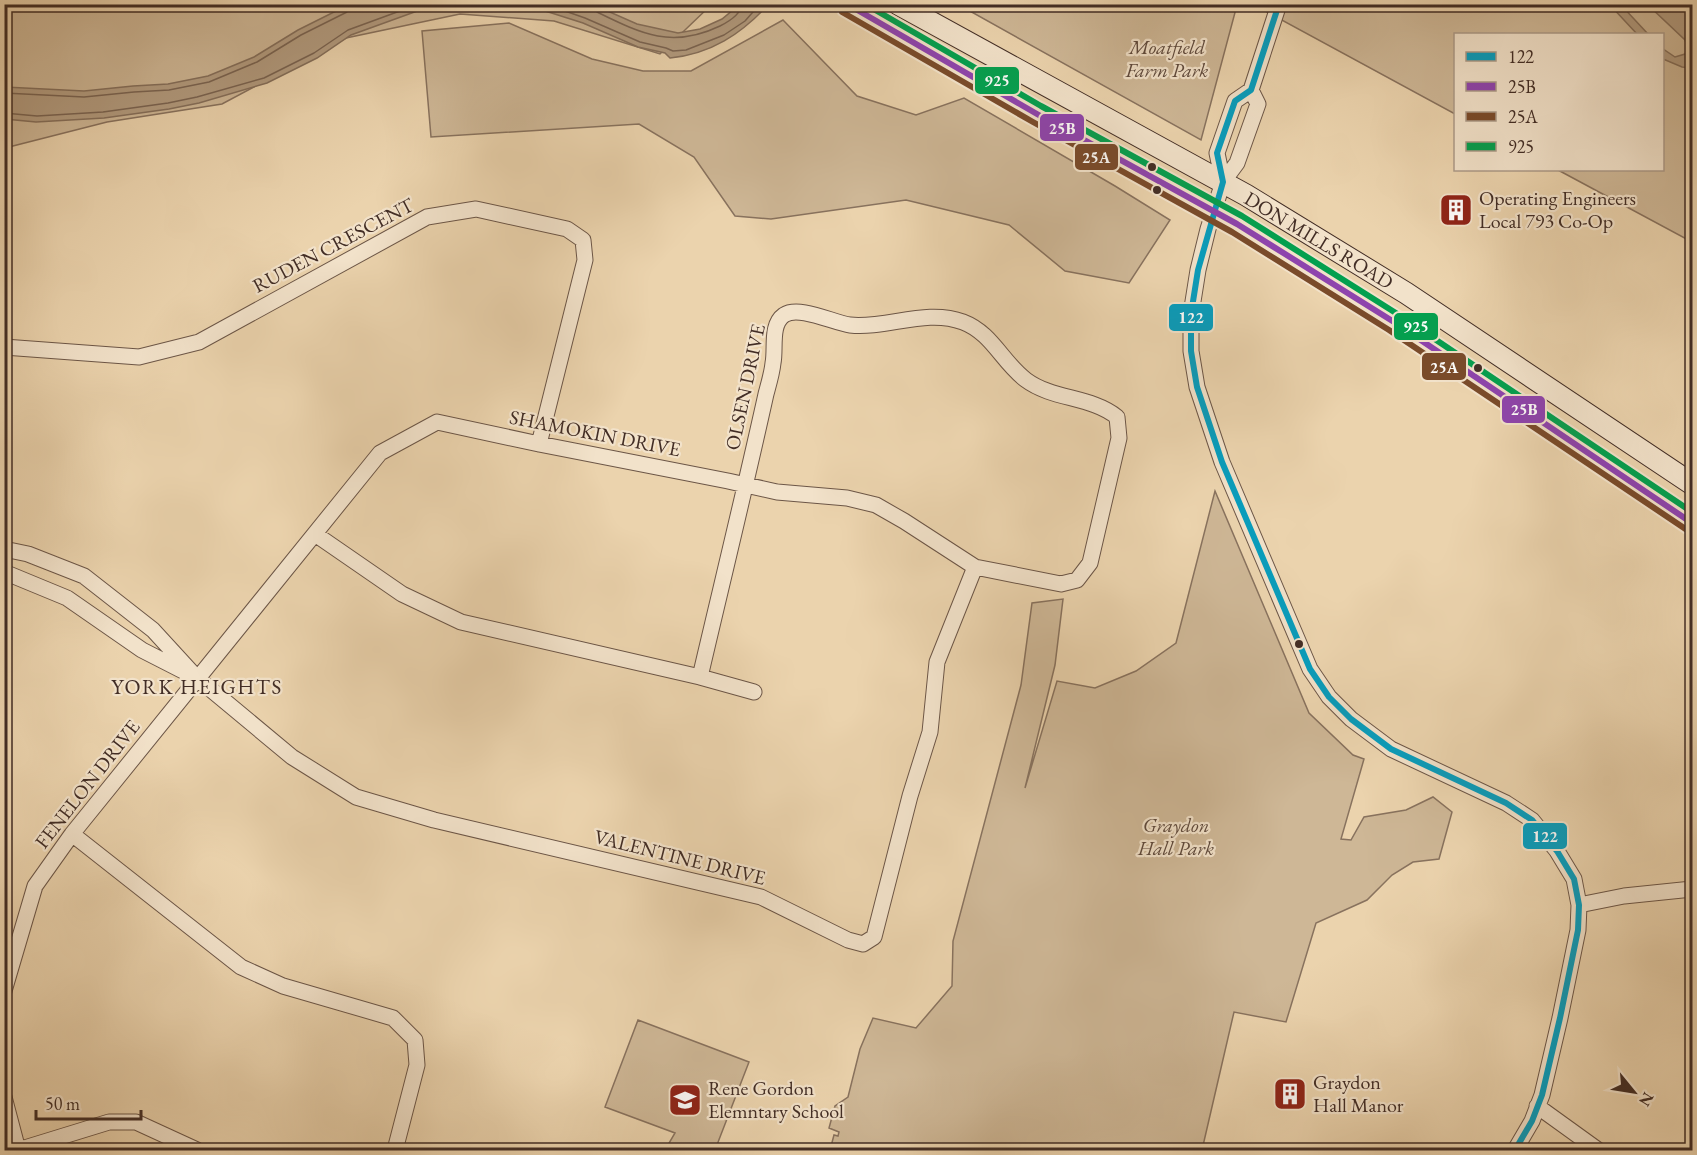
<svg xmlns="http://www.w3.org/2000/svg" width="1697" height="1155" font-family="'EB Garamond',serif">
<style>
.green{fill:#ceb796;stroke:#88725e;stroke-width:1.5}
.water{fill:#b29b7f;stroke:#856f5b;stroke-width:1.5}
.lines{fill:none;stroke-linecap:round;stroke-linejoin:round}
.shore{stroke:#7a6452;stroke-width:1.5}
.minor-casing{stroke:#6c5647;stroke-width:17}
.secondary-casing{stroke:#422d25;stroke-width:23}
.minor{stroke:#f2e2ca;stroke-width:15}
.secondary{stroke:#f2e2ca;stroke-width:21}
.bus-1-casing{stroke:#f2e2ca;stroke-width:10}
.bus-2-casing{stroke:#f2e2ca;stroke-width:10}
.bus-3-casing{stroke:#f2e2ca;stroke-width:10}
.bus-4-casing{stroke:#f2e2ca;stroke-width:10}
.bus-1{stroke:#079dbd;stroke-width:6}
.bus-2{stroke:#8e44ad;stroke-width:6}
.bus-3{stroke:#7a4b2a;stroke-width:6}
.bus-4{stroke:#03a04f;stroke-width:6}
.bus-dot{fill:#422d25;stroke:#f2e2ca;stroke-width:2}
.labels{text-anchor:middle;stroke-width:4.5;stroke-linejoin:round;paint-order:stroke}
.park-label{font-size:20px;font-style:italic;fill:#5e493c;stroke:#f2e2ca}
.poi-label{font-size:20px;fill:#422d25;stroke:#f2e2ca;text-anchor:start}
.street-label{font-size:20px;fill:#422d25;stroke:#f2e2ca}
.neighbourhood-label{font-size:21px;letter-spacing:1.5px;fill:#422d25;stroke:#f2e2ca}
.line-badge{stroke:#f2e2ca;stroke-width:2}
.badge-label{font-size:16px;text-anchor:middle;font-weight:bold;fill:#fff}
</style>
<rect width="100%" height="100%" fill="#ebd3ad"/>
<filter id="stains"><feTurbulence type="fractalNoise" baseFrequency=".00333" numOctaves="4"/><feColorMatrix values="0 0 0 0 .2 0 0 0 0 .09 0 0 0 0 .02 0 0 0 .5 -.17"/></filter>
<radialGradient id="worn" r=".72"><stop offset=".6" stop-color="#630" stop-opacity="0"/><stop offset="1" stop-color="#630" stop-opacity=".3"/></radialGradient>
<path class="green" d="M4 5H711L660 54 554 21 460 14 346 38 222 104 107 122 5 148Z
M959 5H1237L1201 140Z
M1254 5H1692V242L1558 170H1662V34H1456L1455 114Z
M783 20 857 96 916 115 964 98 1115 186 1170 220 1129 283 1065 271 1009 225 906 200 771 219 735 216 694 157 639 124 431 137 422 31 509 23 592 59 643 71H691Z
M1215 491 1309 713 1353 755 1364 759 1341 839 1351 840 1364 817 1406 810 1433 797 1452 812 1439 859 1413 862 1392 875 1367 900 1316 923 1286 1022 1234 1012 1202 1150H830L834 1135 838 1136 839 1132 829 1128 835 1106 848 1097 860 1049 873 1018 916 1028 952 986 953 941 1021 685 1032 603 1063 599 1055 665 1025 788 1057 681 1095 688 1136 671 1176 643Z
M638 1020 749 1062 715 1150H665L675 1133 605 1107Z"/>
<path class="water" d="M354 4 450 5 420 10 351 35 317 58 267 83 199 103 169 109 104 118 36 122 5 119V87L84 91 133 86 168 84 208 76 254 57 298 30 340 9Z
M508 5H594L637 24 678 33 700 29 722 19 739 5H768C741 34 711 54 670 58L665 53 638 47 583 23 539 9Z
M1610 5H1621L1648 34H1637Z
M1648 5H1673L1692 11V68L1682 67 1663 59V49L1675 57 1685 54 1688 48 1685 40Z"/>
<g class="lines">
<path class="shore" d="M545 4 585 18 640 42 666 48 673 51 686 50 724 35 745 21 760 4
M594 4 597 12C642 34 672 49 720 26 728 22 741 14 742 4
M4 93 84 97 134 92 169 90 209 82 257 62 301 35 347 12 351 4
M4 113 37 116 103 112 168 103 197 97 264 78 314 53 348 30 419 4"/>
<g class="minor-casing">
<path id="minor" d="M1251 90 1258 104 1237 163 1223 182 1208 229 1198 270 1191 314V351L1197 387 1222 462 1310 669 1329 697 1351 719 1391 749 1506 803 1532 820 1557 851 1574 879 1579 905 1578 930 1560 1018 1542 1095 1532 1121 1515 1150
M1223 182 1217 153 1235 101 1251 90 1279 4
M4 347 139 357 199 342 427 217 476 209 567 229 583 240 585 260 539 444
M4 549 28 554 84 576 153 630 197 678 292 757 356 797 434 820 761 897 848 940 863 944 874 937 910 796 930 732 937 662 975 567
M4 572 67 598 142 650 189 674
M700 677 754 692
M72 834 241 967 283 986 393 1018 415 1040 417 1065 395 1150
M1579 905 1624 896 1692 889
M4 991 35 886 72 834 380 453 437 422 539 444 728 481 777 492 847 498 876 505 904 521 975 567 1061 584 1077 580 1090 563 1119 438 1117 417C1091 396 1053 400 1026 380 1002 362 992 333 963 322 926 308 887 329 850 325 834 323 799 305 784 315 770 325 776 348 773 363 772 373 769 383 766 394 745 489 722 583 700 677L461 622 402 594 315 534
M4 1097 18 1150
M1537 1106 1598 1150
M18 1150 109 1122H136L197 1150"/>
</g>
<g class="secondary-casing">
<path id="secondary" d="M846 4 1037 114 1237 224 1394 322 1692 523
M898 4 1246 195 1406 293 1692 484"/>
</g>
<use href="#minor" class="minor"/>
<use href="#secondary" class="secondary"/>
<g class="bus-1-casing">
<path id="bus-1" d="M1279 4 1251 90 1235 101 1217 153 1223 182 1198 270 1191 314V351L1197 387 1222 462 1310 669 1329 697 1351 719 1391 749 1506 803 1532 820 1557 851 1574 879 1579 905 1578 930 1560 1018 1542 1095 1532 1121 1515 1150"/>
</g>
<g class="bus-2-casing">
<path id="bus-2" d="M847 4 1037 114 1237 224 1394 322 1692 523"/>
</g>
<g class="bus-3-casing">
<path id="bus-3" d="M842 12 1033 122 1232 232 1389 330 1687 530"/>
</g>
<g class="bus-4-casing">
<path id="bus-4" d="M865 4 1041 106 1242 216 1399 315 1692 512"/>
</g>
<use href="#bus-1" class="bus-1"/>
<use href="#bus-2" class="bus-2"/>
<use href="#bus-3" class="bus-3"/>
<use href="#bus-4" class="bus-4"/>
</g>
<defs>
<g id="building-square" transform="scale(1.725)"><rect x="-9" y="-9" width="18" height="18" rx="4" fill="#8f2418" stroke="#f2e2ca"/><path d="M-4-6H4V6H1V3H-1V6H-4ZM-2.5-4.3h1.7v1.8h-1.7ZM.8-4.3h1.7v1.8H.8ZM-2.5-1h1.7V.8h-1.7ZM.8-1h1.7V.8H.8Z" fill="#fff"/></g>
<g id="school-square" transform="scale(1.725)"><rect x="-9" y="-9" width="18" height="18" rx="4" fill="#8f2418" stroke="#f2e2ca"/><path d="M0-5L7-2L0 1L-7-2ZM-4 1L0 2.5L4 1V4Q0 6-4 4Z" fill="#fff"/></g>
</defs>
<g fill-rule="evenodd">
<use href="#building-square" x="1456" y="210"/>
<use href="#building-square" x="1290" y="1094"/>
<use href="#school-square" x="685" y="1100"/>
</g>
<g class="bus-dot">
<circle cx="1152" cy="167" r="5"/>
<circle cx="1157" cy="190" r="5"/>
<circle cx="1478" cy="368" r="5"/>
<circle cx="1299" cy="644" r="5"/>
</g>
<g class="labels">
<g class="park-label">
<text x="1167" y="54">Moatfield<tspan x="1167" dy="23">Farm Park</tspan></text>
<text x="1176" y="832">Graydon<tspan x="1176" dy="23">Hall Park</tspan></text>
</g>
<g class="poi-label">
<text x="1479" y="205">Operating Engineers<tspan x="1479" dy="23">Local 793 Co-Op</tspan></text>
<text x="1313" y="1089">Graydon<tspan x="1313" dy="23">Hall Manor</tspan></text>
<text x="708" y="1095">Rene Gordon<tspan x="708" dy="23">Elemntary School</tspan></text>
</g>
<g class="street-label">
<text transform="translate(1319 240) rotate(31)" y="7">DON MILLS ROAD</text>
<text transform="translate(333 245) rotate(-28)" y="7">RUDEN CRESCENT</text>
<text transform="translate(745 387) rotate(-78)" y="7">OLSEN DRIVE</text>
<text transform="translate(595 433) rotate(11)" y="7">SHAMOKIN DRIVE</text>
<text transform="translate(87 784) rotate(-52)" y="7">FENELON DRIVE</text>
<text transform="translate(680 857) rotate(14)" y="7">VALENTINE DRIVE</text>
</g>
<g class="neighbourhood-label">
<text x="197" y="694">YORK HEIGHTS</text>
</g>
</g>
<g class="line-badge">
<rect x="974" y="66" width="46" height="29" rx="6" fill="#03a04f"/>
<rect x="1039" y="113" width="46" height="29" rx="6" fill="#8e44ad"/>
<rect x="1074" y="143" width="45" height="28" rx="6" fill="#7a4b2a"/>
<rect x="1168" y="303" width="46" height="29" rx="6" fill="#079dbd"/>
<rect x="1393" y="312" width="46" height="29" rx="6" fill="#03a04f"/>
<rect x="1421" y="352" width="46" height="29" rx="6" fill="#7a4b2a"/>
<rect x="1501" y="395" width="45" height="29" rx="6" fill="#8e44ad"/>
<rect x="1522" y="822" width="46" height="28" rx="6" fill="#079dbd"/>
</g>
<g class="badge-label">
<text x="997" y="86">925</text>
<text x="1062" y="134">25B</text>
<text x="1096" y="163">25A</text>
<text x="1191" y="323">122</text>
<text x="1416" y="332">925</text>
<text x="1444" y="373">25A</text>
<text x="1524" y="415">25B</text>
<text x="1545" y="842">122</text>
</g>
<rect width="1697" height="1155" fill="none" stroke="#ebd3ad" stroke-width="24"/>
<rect x="6" y="6" width="1685" height="1143" fill="none" stroke="#422d25" stroke-width="3"/>
<rect x="12" y="12" width="1673" height="1131" fill="none" stroke="#422d25" stroke-width="1.5"/>
<rect x="1454" y="33" width="210" height="138" fill="#f2e2ca" stroke="#ac9a88" stroke-width="1.5"/>
<rect x="1466" y="52" width="30" height="9" fill="#079dbd" stroke="#ac9a88" stroke-width="1.5"/>
<text x="1508" y="63" font-size="18" fill="#422d25">122</text>
<rect x="1466" y="82" width="30" height="9" fill="#8e44ad" stroke="#ac9a88" stroke-width="1.5"/>
<text x="1508" y="93" font-size="18" fill="#422d25">25B</text>
<rect x="1466" y="112" width="30" height="9" fill="#7a4b2a" stroke="#ac9a88" stroke-width="1.5"/>
<text x="1508" y="123" font-size="18" fill="#422d25">25A</text>
<rect x="1466" y="142" width="30" height="9" fill="#03a04f" stroke="#ac9a88" stroke-width="1.5"/>
<text x="1508" y="153" font-size="18" fill="#422d25">925</text>
<g transform="translate(1634 1092) rotate(120)" stroke="#f2e2ca" stroke-width="4.5" paint-order="stroke">
<path d="M0-4.5L10 22L0 15L-10 22Z" fill="#422d25"/>
<text y="-9" font-size="16" font-weight="bold" text-anchor="middle" fill="#422d25">N</text>
</g>
<path d="M36 1110v9h105v-9" fill="none" stroke="#422d25" stroke-width="3"/>
<text x="45" y="1110" font-size="18" fill="#422d25" stroke="#f2e2ca" stroke-width="4.5" paint-order="stroke">50 m</text>
<rect width="100%" height="100%" filter="url(#stains)"/>
<rect width="100%" height="100%" fill="url(#worn)"/>
</svg>
